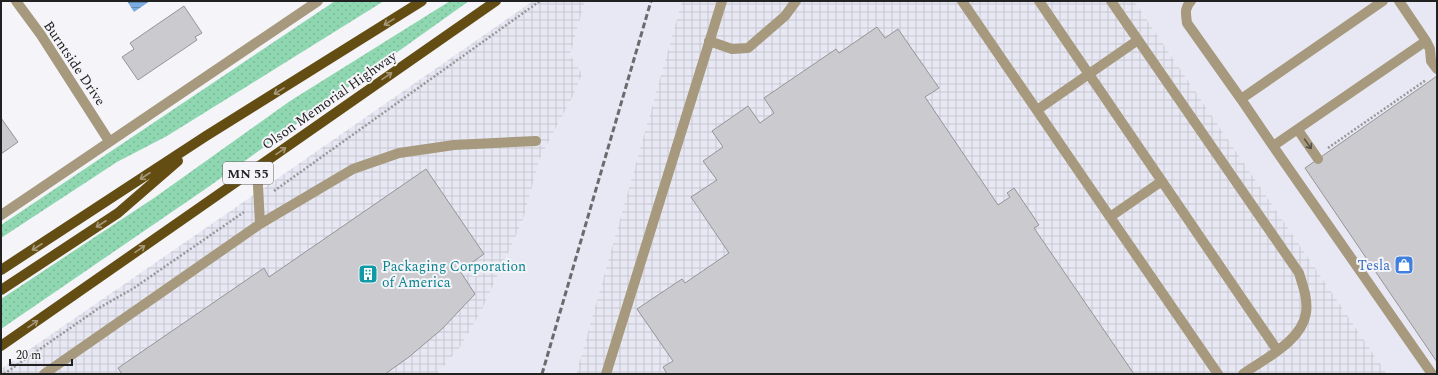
<svg xmlns="http://www.w3.org/2000/svg" width="1438" height="375" font-family="Spectral,serif">
<style>
.built{fill:#e7e8f3}
.industrial{fill:url(#industrial-grid)}
.grass{fill:url(#grass-dots)}
.water{fill:url(#water-rules)}
.building{fill:#cbcbcf;stroke:#959599}
.lines{fill:none;stroke-linecap:round;stroke-linejoin:round}
.path{stroke:#98989b;stroke-width:2.5;stroke-dasharray:2 2;stroke-linecap:butt}
.minor{stroke:#a6997d;stroke-width:10}
.major{stroke:#644d13;stroke-width:10}
.rail{stroke:#6b6b6d;stroke-width:3;stroke-dasharray:6 3;stroke-linecap:butt}
.oneway{stroke:#a5997a}
.oneway2{stroke:#565146}
.labels{text-anchor:middle;stroke-width:4;stroke-linejoin:round;paint-order:stroke}
.shield{fill:#f5f5f9;stroke:#616162;stroke-width:1}
.shield-label{font-size:13px;font-weight:bold;fill:#212122}
.street-label{font-size:14px;fill:#212122;stroke:#f5f5f9}
.shop-label{font-size:14px;fill:#366cbe;stroke:#f5f5f9;text-anchor:end}
.culture-label{font-size:14px;fill:#0d838f;stroke:#f5f5f9;text-anchor:start}
</style>
<defs>
<pattern id="industrial-grid" width="8" height="8" patternUnits="userSpaceOnUse"><rect width="8" height="8" fill="#e7e8f3"/><path d="M0 4h8M4 0v8" fill="none" stroke="#c6c7d0"/></pattern>
<pattern id="grass-dots" width="8" height="8" patternUnits="userSpaceOnUse"><rect width="8" height="8" fill="#8fd7b1"/><path d="M2 2h.1M6 6h.1" fill="none" stroke="#7bb898" stroke-width="1.8" stroke-linecap="round"/></pattern>
<pattern id="water-rules" width="6" height="5" patternUnits="userSpaceOnUse"><rect width="6" height="5" fill="#79ace0"/><path d="M0 2.5h6" fill="none" stroke="#638cb5"/></pattern>
</defs>
<rect width="100%" height="100%" fill="#f5f5f9"/>
<path class="built" d="M585 1H682L576 374H437L460 347 481 312 523 220 540 158 573 96 570 55Z
M1134 1H1437V374H1387Z"/>
<path class="industrial" d="M533 1H585L570 55 582 74 573 96 540 158 523 220 481 312 460 347 437 374H1V369L229 212Z
M682 1H1134L1387 374H576Z"/>
<path class="grass" d="M335 1H384L167 136 117 162 1 238V225Z
M450 1H469L204 190 1 329V299L154 198 290 101Z"/>
<path class="water" d="M127 1H150L134 12Z"/>
<path class="building" d="M184 6 202 33 195 37 197 40 138 80 122 57 134 49 130 43Z
M877 27 885 38 898 29 939 88 925 97 998 205 1010 197 1007 193 1014 188 1039 225 1034 228 1134 374H667L663 367 673 361 637 309 682 279 685 283 729 253 691 197 717 180 703 161 723 147 712 131 748 106 760 123 774 113 764 98 836 49 839 53Z
M1437 76V362L1305 168Z
M1 118 18 142 1 154Z
M426 169 484 254 460 271 475 294 442 329 409 357 385 374H122L118 368 264 268 269 277Z"/>
<g class="lines">
<path class="path" d="M1328 148 1426 80
M274 191 540 1
M4 374 99 308 134 288 244 212"/>
<path class="minor" d="M16 1 41 35 109 141
M962 1 1110 217 1162 181
M1039 1 1277 350
M1111 1 1299 273C1303 286 1308 299 1306 313 1302 341 1264 359 1243 374
M1191 1C1184 8 1186 14 1187 23L1241 99
M1383 1 1241 99 1273 146 1426 41 1399 1
M709 41 732 49 748 48 785 16 796 1
M1426 41 1430 49 1431 61 1437 69
M1037 110 1138 40
M1298 130 1318 159
M1273 146 1432 374
M257 167 260 224
M1 215 318 1
M1110 217 1218 374
M44 374 260 224 353 169 399 153 454 145 536 141
M606 374 722 1"/>
<path class="major" d="M1 270 206 136 422 1
M1 290 118 213 178 161
M1 346 496 1"/>
<path class="rail" d="M542 374 651 1"/>
</g>
<defs><path id="oneway-shaft" d="M-6 0H5M1.5-3L5.5 0L1.5 3" fill="none" stroke-width="1.6" stroke-linecap="round" stroke-linejoin="round"/></defs>
<g class="oneway">
<use href="#oneway-shaft" transform="translate(389 22) rotate(148)"/>
<use href="#oneway-shaft" transform="translate(387 76) rotate(-35)"/>
<use href="#oneway-shaft" transform="translate(279 91) rotate(148)"/>
<use href="#oneway-shaft" transform="translate(281 151) rotate(-35)"/>
<use href="#oneway-shaft" transform="translate(145 176) rotate(147)"/>
<use href="#oneway-shaft" transform="translate(101 224) rotate(147)"/>
<use href="#oneway-shaft" transform="translate(37 247) rotate(147)"/>
<use href="#oneway-shaft" transform="translate(140 249) rotate(-35)"/>
<use href="#oneway-shaft" transform="translate(33 324) rotate(-35)"/>
</g>
<use class="oneway2" href="#oneway-shaft" transform="translate(1308 144) rotate(55)"/>
<defs>
<g id="shop-square" transform="scale(1)"><rect x="-9" y="-9" width="18" height="18" rx="4" fill="#3f7fe0" stroke="#f5f5f9"/><path d="M-5-2.5h2.3a2.7 3.5 0 0 1 5.4 0H5L5.5 6h-11ZM-1.5-2.5h3a1.5 2.3 0 0 0-3 0Z" fill="#fff"/></g>
<g id="building-square" transform="scale(1)"><rect x="-9" y="-9" width="18" height="18" rx="4" fill="#0f9aa8" stroke="#f5f5f9"/><path d="M-4-6H4V6H1V3H-1V6H-4ZM-2.5-4.3h1.7v1.8h-1.7ZM.8-4.3h1.7v1.8H.8ZM-2.5-1h1.7V.8h-1.7ZM.8-1h1.7V.8H.8Z" fill="#fff"/></g>
</defs>
<g fill-rule="evenodd">
<use href="#shop-square" x="1404" y="265"/>
<use href="#building-square" x="368" y="274"/>
</g>
<g class="labels">
<rect class="shield" x="223" y="162" width="50" height="22" rx="3"/>
<g class="shield-label">
<text x="248" y="178">MN 55</text>
</g>
<g class="street-label">
<text transform="translate(75 63) rotate(56)" y="5">Burntside Drive</text>
<text transform="translate(329 100) rotate(-35)" y="5">Olson Memorial Highway</text>
</g>
<g class="shop-label">
<text x="1390" y="270">Tesla</text>
</g>
<g class="culture-label">
<text x="382" y="271">Packaging Corporation<tspan x="382" dy="16">of America</tspan></text>
</g>
</g>
<rect width="1438" height="375" fill="none" stroke="#212122" stroke-width="4"/>
<path d="M10 359v6h62v-6" fill="none" stroke="#212122" stroke-width="2"/>
<text x="16" y="359" font-size="12" fill="#212122" stroke="#f5f5f9" stroke-width="3" paint-order="stroke">20 m</text>
</svg>
